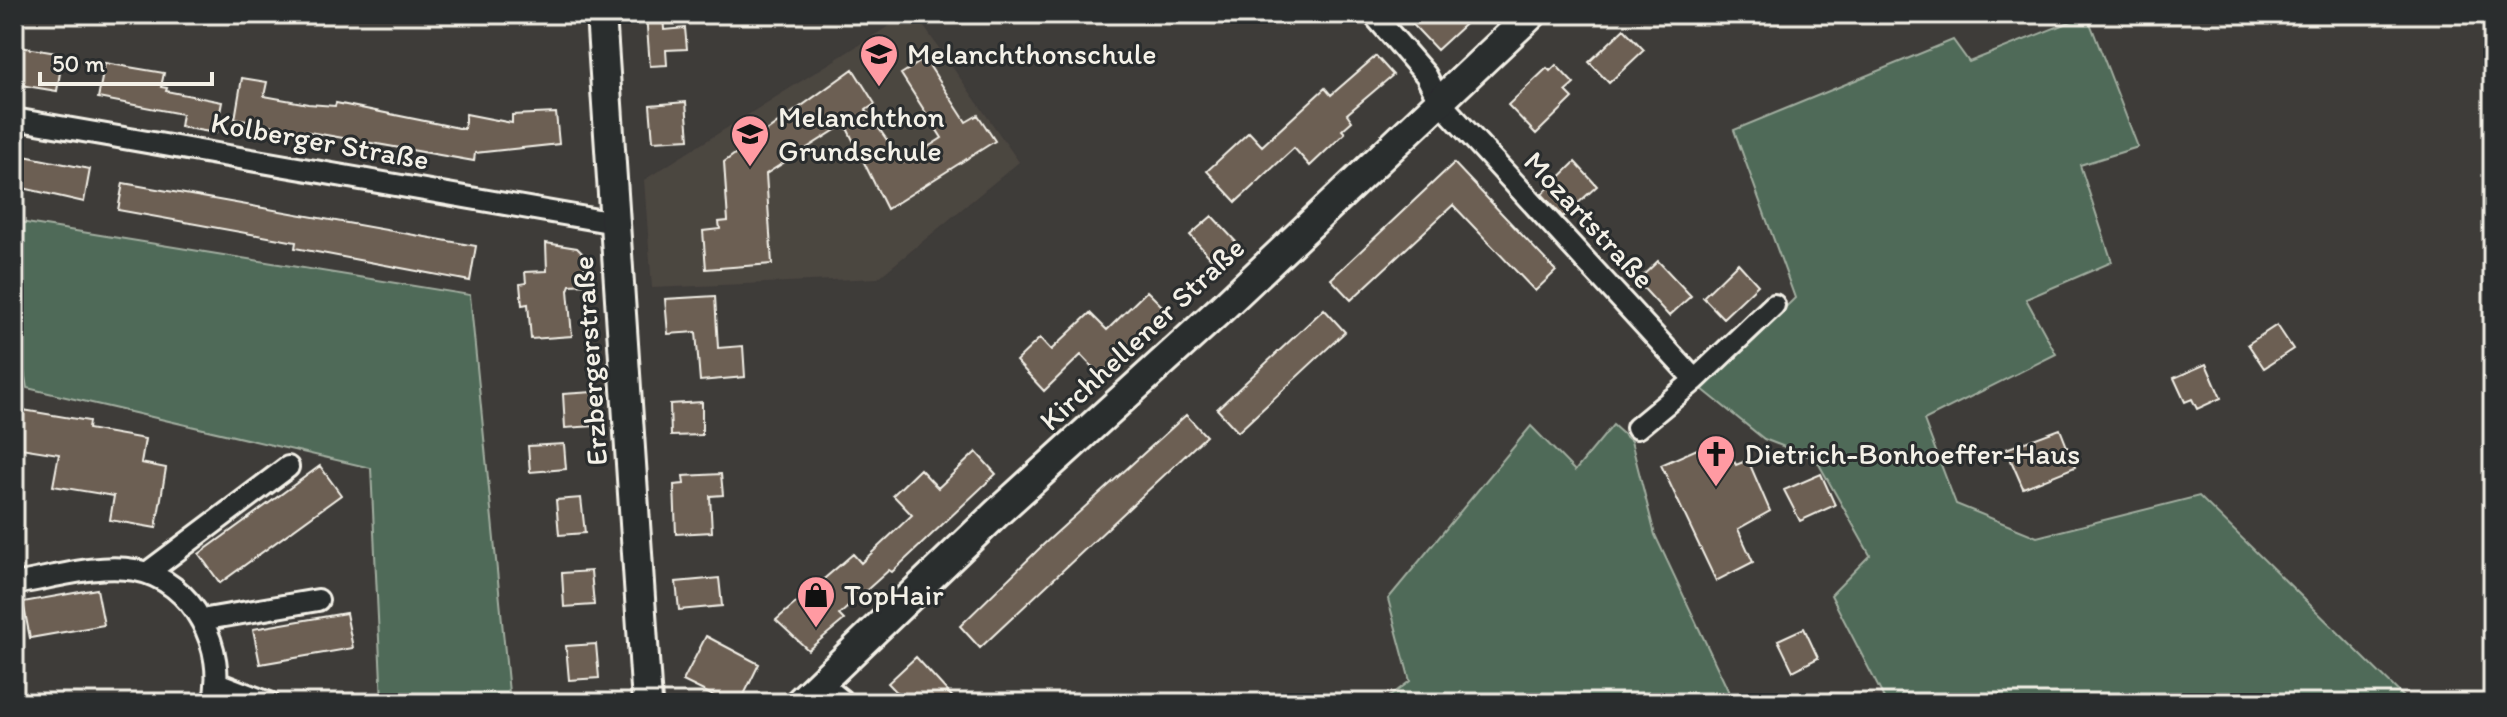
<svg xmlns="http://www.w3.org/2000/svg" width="2507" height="717" font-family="Itim,sans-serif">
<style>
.built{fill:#4c4641}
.green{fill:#4f6a59;stroke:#a2aea0;stroke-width:2}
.building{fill:#6c5e53;stroke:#f4f1e8;stroke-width:2}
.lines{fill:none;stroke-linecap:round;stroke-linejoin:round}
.street-casing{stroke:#f4f1e8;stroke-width:26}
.secondary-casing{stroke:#f4f1e8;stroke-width:34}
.street{stroke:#2a2d2e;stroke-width:20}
.secondary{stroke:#2a2d2e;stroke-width:28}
.labels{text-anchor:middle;stroke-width:6;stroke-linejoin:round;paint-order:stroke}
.poi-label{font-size:30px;fill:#f4f1e8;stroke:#2a2d2e;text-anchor:start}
.street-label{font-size:30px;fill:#f4f1e8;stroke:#2a2d2e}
</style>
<rect width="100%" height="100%" fill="#3e3c39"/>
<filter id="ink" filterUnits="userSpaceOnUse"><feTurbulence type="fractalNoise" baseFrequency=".0125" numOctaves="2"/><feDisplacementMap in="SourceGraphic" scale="16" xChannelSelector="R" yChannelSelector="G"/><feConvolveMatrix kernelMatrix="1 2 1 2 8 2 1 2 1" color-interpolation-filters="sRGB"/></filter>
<g filter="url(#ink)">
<path class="built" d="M908 14H915L1019 162 878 278 652 288 644 180Z"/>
<path class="green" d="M2087 15 2138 147 2080 165 2112 262 2026 299 2056 354 1924 420 1956 504 2037 537 2199 496 2410 703H1874L1884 698 1831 595 1870 555 1816 459 1764 439 1702 389 1795 298 1734 130 1953 40 1969 62Z
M14 221 470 295 510 703H382L371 468 27 388 14 315Z
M1613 425 1631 441 1655 535 1734 703H1381L1410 681 1388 599 1531 426 1575 471Z"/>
<path class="building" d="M646 14H663L664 30 685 28 687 49 666 50 667 65 650 66Z
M1403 14H1476L1437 50Z
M1624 29 1644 50 1609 83 1589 62Z
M14 46 63 54 57 91 14 84Z
M1376 56 1393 75 1347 114 1352 121 1342 130 1345 133 1310 166 1294 148 1236 202 1207 171 1249 132 1262 146 1325 88 1331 95Z
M925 59 966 122 978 115 995 141 887 209 845 124 766 174 772 264 706 269 703 231 720 229 719 222 728 221 724 162 853 69 875 104 866 110 903 163 942 138 901 74Z
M105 63 164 73 161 87 167 88 166 91 222 102 216 133 180 127 182 114 98 98Z
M1556 65 1574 84 1566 91 1573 98 1536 134 1508 105 1547 68 1550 71Z
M242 78 267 82 264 96 308 104 335 106 336 103 464 129 466 114 512 123V115L556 113 559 144 475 153 474 161 235 119Z
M686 102 689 139 653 141 650 105Z
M14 154 90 169 84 202 14 186Z
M1575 162 1597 186 1563 217 1542 194Z
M1454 163 1556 271 1535 291 1453 205 1351 300 1331 279Z
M123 183 476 246 470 281 295 248 296 242 118 210Z
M1212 216 1238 244 1216 264 1190 235Z
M546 243 577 248 584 255 585 284 570 285 568 290 572 336 531 339 528 304 522 305 520 284 526 283 525 272 547 271Z
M1658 261 1691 296 1669 316 1637 281Z
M1738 263 1758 285 1723 318 1703 297Z
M1147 291 1168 312 1100 375 1081 355 1044 391 1016 361 1040 338 1051 350 1090 313 1107 330Z
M715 296 718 348 743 346 745 377 700 381 696 332 668 334 665 299Z
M1324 309 1345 332 1238 432 1217 409Z
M2277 325 2293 349 2264 368 2248 344Z
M2206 364 2221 398 2197 409 2192 399 2185 402 2174 378Z
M593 392 595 426 565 428 563 394Z
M702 402V435L671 436 670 404Z
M17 409 89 421 88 429 145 439 141 463 166 468 156 528 110 520 114 496 53 486 59 454 14 447Z
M1186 415 1206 436 980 648 960 626 1043 545Z
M2060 429 2075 467 2023 488 2006 449Z
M1722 438 1736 465 1748 460 1770 511 1738 529 1753 562 1716 581 1661 465Z
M564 444 566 469 530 472 528 446Z
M976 452 996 474 892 572 889 570 839 615 844 620 808 650 776 620 853 554 861 563 912 515 893 495 920 469 938 488Z
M320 466 341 495 220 583 199 554Z
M721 474 723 495 710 496 712 532 676 534 674 485 684 484 683 476Z
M1821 474 1835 505 1800 521 1784 490Z
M581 498 585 533 559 535 556 500Z
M591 571 594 605 564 607 562 573Z
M719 578 722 606 679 610 676 582Z
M97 589 104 625 30 638 23 602Z
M346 613 353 648 260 664 253 629Z
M1804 628 1818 658 1793 671 1778 640Z
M706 636 759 664 740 703H728L683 681Z
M596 644 599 678 569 680 566 646Z
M916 657 958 703H907L888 683Z"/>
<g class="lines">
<g class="street-casing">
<path id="street" d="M1373 14 1426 75 1439 101 1695 380
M14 119 615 223
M1637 428 1695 380 1774 305
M147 573 288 467
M14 584C52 578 98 563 135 570 193 580 228 650 213 703
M201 620 318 600
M217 683 269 703
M820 683 845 703
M14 702V703"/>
</g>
<g class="secondary-casing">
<path id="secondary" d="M601 14 647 703
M799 703 998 512 1221 309 1532 14"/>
</g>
<use href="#street" class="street"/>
<use href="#secondary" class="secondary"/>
</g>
</g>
<defs>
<g id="school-pin" transform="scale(2)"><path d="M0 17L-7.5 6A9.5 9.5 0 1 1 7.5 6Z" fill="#ff9aa2" stroke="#2a2d2e"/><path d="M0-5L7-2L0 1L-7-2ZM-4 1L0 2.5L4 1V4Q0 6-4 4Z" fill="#111"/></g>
<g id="church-pin" transform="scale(2)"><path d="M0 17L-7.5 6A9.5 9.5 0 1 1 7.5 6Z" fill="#ff9aa2" stroke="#2a2d2e"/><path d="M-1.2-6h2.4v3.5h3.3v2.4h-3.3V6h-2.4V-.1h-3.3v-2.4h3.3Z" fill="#111"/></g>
<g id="shop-pin" transform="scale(2)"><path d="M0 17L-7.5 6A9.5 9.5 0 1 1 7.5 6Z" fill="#ff9aa2" stroke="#2a2d2e"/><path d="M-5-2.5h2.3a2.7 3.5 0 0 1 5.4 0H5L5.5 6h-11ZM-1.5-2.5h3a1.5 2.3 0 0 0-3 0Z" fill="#111"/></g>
</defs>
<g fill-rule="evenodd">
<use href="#school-pin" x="879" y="54"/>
<use href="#school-pin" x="750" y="134"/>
<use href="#church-pin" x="1716" y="454"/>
<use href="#shop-pin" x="816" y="595"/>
</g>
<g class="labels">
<g class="poi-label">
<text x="907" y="64">Melanchthonschule</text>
<text x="778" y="127">Melanchthon<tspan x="778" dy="34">Grundschule</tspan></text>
<text x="1744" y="464">Dietrich-Bonhoeffer-Haus</text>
<text x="844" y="605">TopHair</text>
</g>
<g class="street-label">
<text transform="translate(320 141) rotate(10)" y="10">Kolberger Straße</text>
<text transform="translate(1589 220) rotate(47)" y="10">Mozartstraße</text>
<text transform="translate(1142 334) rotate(-43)" y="10">Kirchhellener Straße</text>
<text transform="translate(590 361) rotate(-94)" y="10">Erzbergerstraße</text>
</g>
</g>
<rect width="2507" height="717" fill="none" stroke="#2a2d2e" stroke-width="48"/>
<rect x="24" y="24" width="2459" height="669" fill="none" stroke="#f4f1e8" stroke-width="3" filter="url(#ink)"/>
<path d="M40 72v12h172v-12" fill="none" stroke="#f4f1e8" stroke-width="4"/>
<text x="52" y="72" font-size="24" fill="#f4f1e8" stroke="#2a2d2e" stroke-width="6" paint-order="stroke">50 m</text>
</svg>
